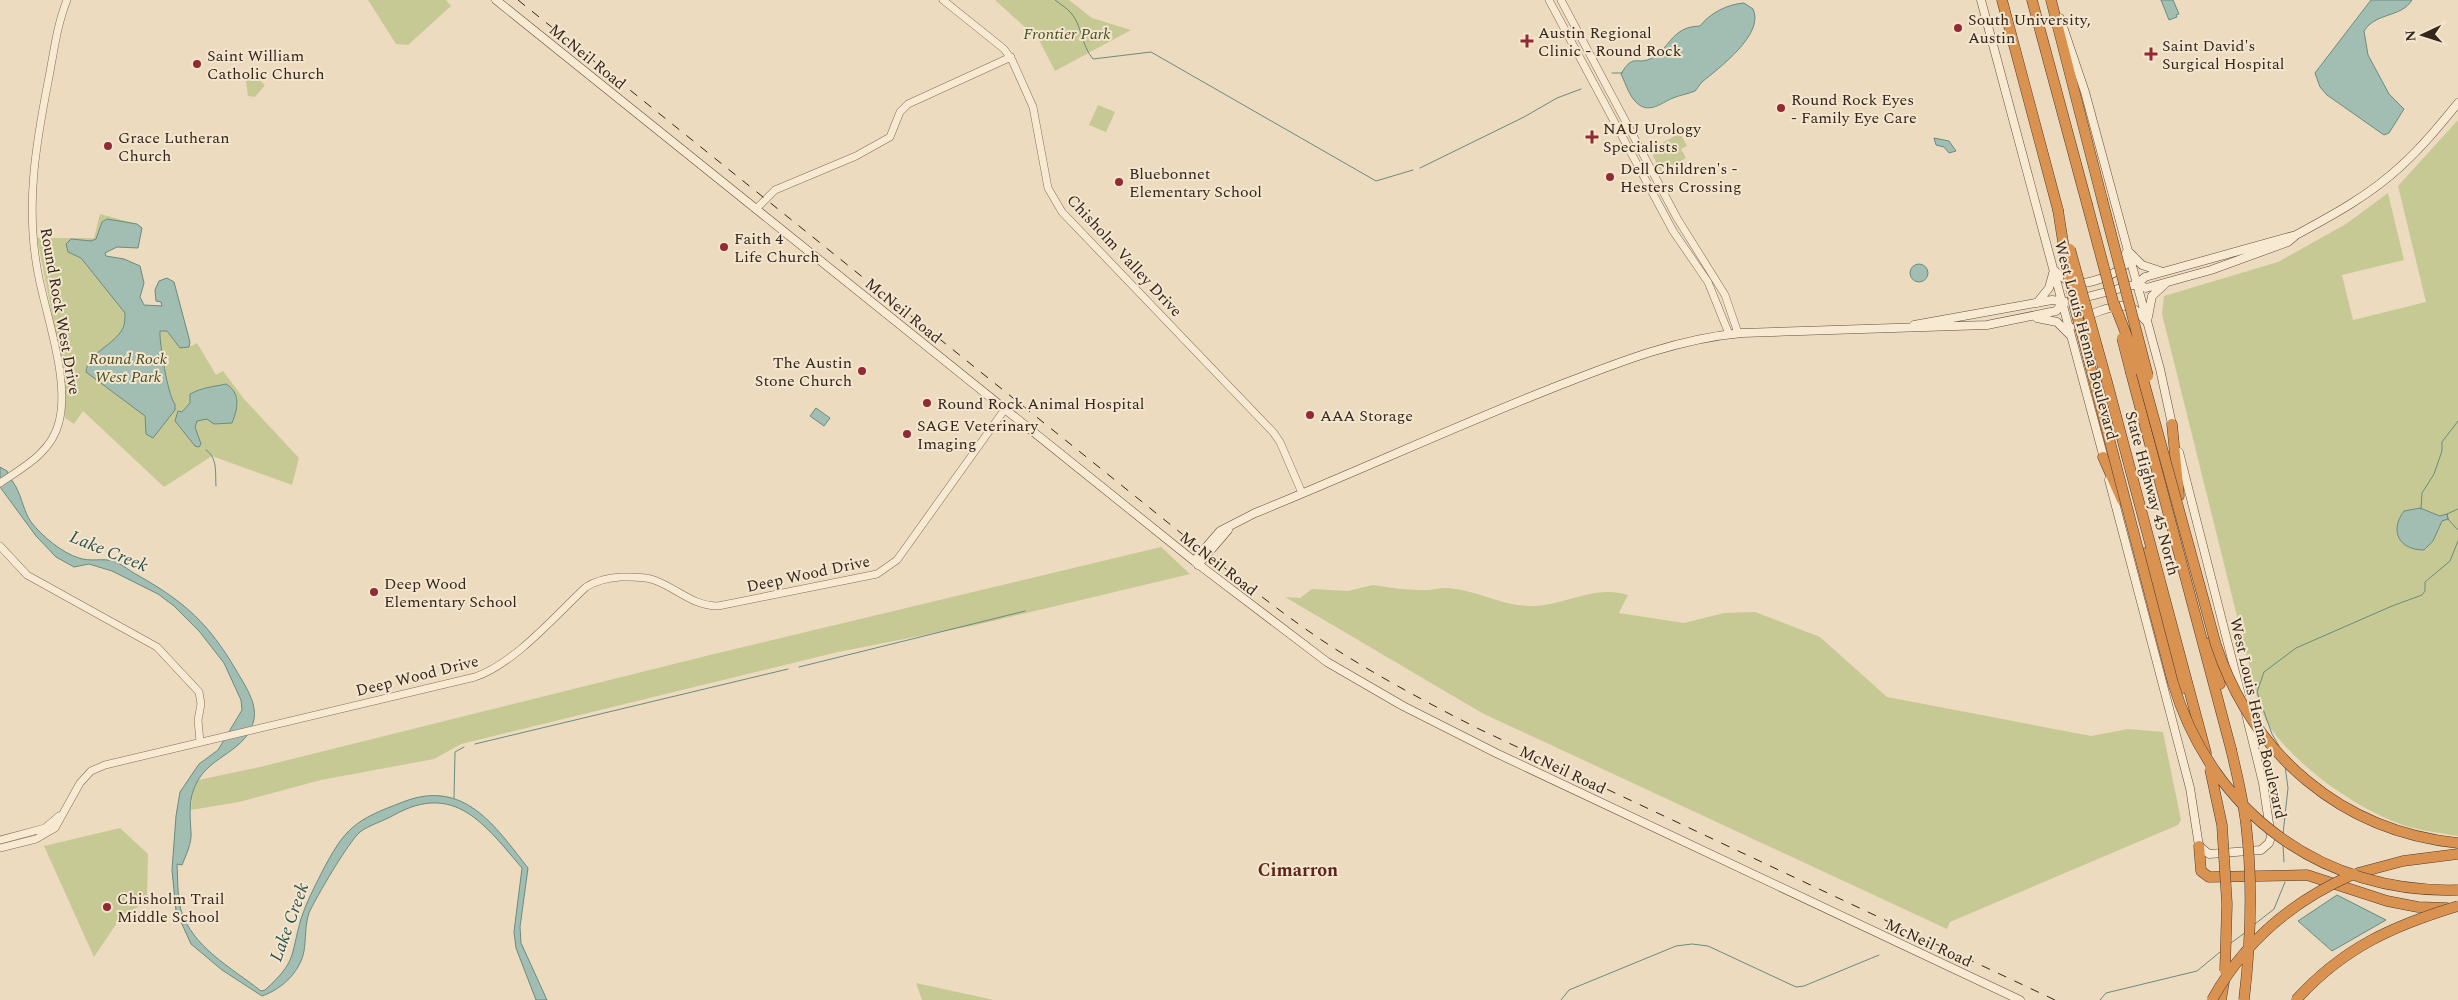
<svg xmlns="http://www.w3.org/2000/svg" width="2458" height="1000" font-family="Spectral,serif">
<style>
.green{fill:#c7c994}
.water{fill:#a2beb3;stroke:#6a8b80}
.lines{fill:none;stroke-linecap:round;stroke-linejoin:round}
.stream{stroke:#6a8b80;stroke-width:1}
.tertiary-casing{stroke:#846c58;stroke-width:8}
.secondary-casing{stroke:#654d3b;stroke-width:9}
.motorway-casing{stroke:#513b2d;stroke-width:11}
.tertiary{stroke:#f7e9d2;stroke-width:7}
.secondary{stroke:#f7e9d2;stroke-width:8}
.motorway{stroke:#da9251;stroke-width:10}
.rail{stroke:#34261c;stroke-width:1;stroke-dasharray:9 9;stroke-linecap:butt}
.motorway-bridge-casing{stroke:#513b2d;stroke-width:11;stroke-linecap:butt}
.motorway-bridge{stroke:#da9251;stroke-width:10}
.poi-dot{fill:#912a33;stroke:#f4e6ce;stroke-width:2}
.labels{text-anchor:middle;stroke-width:4;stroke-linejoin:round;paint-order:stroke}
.poi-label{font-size:16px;fill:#34261c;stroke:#f4e6ce;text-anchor:start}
.park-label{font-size:16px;font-style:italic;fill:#484f23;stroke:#f4e6ce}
.street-label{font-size:16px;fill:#34261c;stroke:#f4e6ce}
.water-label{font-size:18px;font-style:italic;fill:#2c534d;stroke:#f4e6ce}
.neighbourhood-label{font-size:18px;font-weight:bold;fill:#5f251d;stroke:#f4e6ce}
</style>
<rect width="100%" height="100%" fill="#ecdbbf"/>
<path class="green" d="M368 0H446L451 6 408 45 396 44Z
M995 0H1069L1092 18 1131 30 1055 71 1039 40Z
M253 75 265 85 255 97 248 96 246 81Z
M1098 105 1115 112 1106 132 1089 125Z
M2458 120V836C2442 833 2425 831 2409 827 2361 812 2301 770 2271 729 2265 721 2262 710 2258 701L2162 314 2164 296 2278 262 2346 224 2388 193 2404 260 2342 275 2353 320 2426 302 2398 186Z
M1680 133 1687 146 1681 149 1686 158 1661 172 1653 156 1655 147Z
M100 214 137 224 142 228 138 248 117 247 105 253 106 256 124 259 140 266 144 283 140 297 144 305 162 306 161 302 156 301 155 290 159 281 167 278 174 282 190 342 189 347 197 343 216 375 223 371 244 399 299 458 292 485 212 456 164 487 83 411 74 424 65 418V380L37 238H94Z
M1161 547 1190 574 976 625 838 652 461 744 434 759 321 780 239 802 191 810 194 781 260 767 710 655Z
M1373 585C1390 588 1408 590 1426 590 1432 590 1439 588 1445 588 1475 589 1501 606 1531 606 1565 606 1594 584 1628 595L1619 613 1684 623 1724 613 1755 612 1820 637 1887 697 2091 736 2128 729 2163 732 2181 820 2178 825 1950 922 1947 929 1482 713 1285 597 1300 598 1312 589 1348 591Z
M120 828 148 854 147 898 145 904 123 914 94 957 44 846Z
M916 983 994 1000H922Z"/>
<path class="water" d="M2161 0H2173L2179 14 2176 15 2177 17 2169 20Z
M2371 0H2412C2401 18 2376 12 2364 31L2368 55 2389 94 2404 109 2389 133 2384 135 2327 95 2320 87 2315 73Z
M1744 3 1753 9C1765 34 1719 68 1702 82 1699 85 1698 88 1695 91 1688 94 1680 95 1673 98 1663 102 1652 112 1641 106 1630 100 1626 84 1621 74 1633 53 1636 65 1650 59 1671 49 1670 27 1700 26 1710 13 1728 4 1744 3Z
M1934 138 1949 141 1956 151 1949 153 1944 147 1936 145Z
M107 219 137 224 142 228 138 248 117 247 105 253 106 256 124 259 140 266 144 283 140 297 144 305 162 306 161 302 156 301 155 290 159 281 167 278 174 282 190 342 189 347 180 348 167 331H160C159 341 168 397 175 404V410L153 438 146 434 145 416 86 372C87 353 115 345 123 328 125 324 125 317 125 313L81 258 68 252 66 244 71 239 91 241 96 239 102 222Z
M1910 273a9 9 0 1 1 18 0a9 9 0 1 1-18 0Z
M226 384C241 393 238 408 232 423L214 424 207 419 197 421 195 427 201 444 199 447 195 446 175 421 178 411 182 412 190 403V394C203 387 213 387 226 384Z
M816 408 830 418 824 426 810 416Z
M0 467 7 471C9 478 13 481 16 487 22 498 24 512 31 522 42 536 62 553 79 558 90 562 103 558 113 561 122 564 131 572 139 576 185 602 209 624 236 670 244 684 257 702 254 719 248 751 211 755 197 782 188 798 190 816 191 832 192 843 186 855 182 865L177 864C178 879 177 895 181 910 192 947 232 968 261 991L265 990C297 961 290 957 301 919 306 903 314 888 321 874 345 827 355 820 403 802 464 778 495 826 528 868L520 927 521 943 547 1000H536L516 948 514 932 522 868C485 825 455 781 394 815 384 821 369 825 360 832 349 841 315 899 309 913 305 924 306 939 304 951 300 972 282 989 262 996L222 970 191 944 176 911 172 870 176 816 180 792 199 764 218 750 242 710 241 700 224 663 199 631 174 606 158 594 112 571 89 564 74 567 56 557 36 536 0 487Z
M2420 508 2440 516 2447 514 2448 519 2442 521 2433 541 2424 550C2399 550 2389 531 2404 511Z
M2337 895 2386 920 2332 951 2298 921Z"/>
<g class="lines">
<path class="stream" d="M1055 0C1060 4 1067 8 1071 13 1082 25 1081 45 1093 59L1151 52 1376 181 1413 170
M1612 73H1622
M1420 168 1524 117 1557 98 1581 89
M206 450C218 458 215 473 216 486
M2421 509 2422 493 2434 474 2442 451V442L2458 421
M2458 509 2447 514 2448 519 2458 530
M799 667 1025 611
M475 744 788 669
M2279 746 2272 734 2257 692 2264 672 2296 648 2392 606 2422 595 2425 591V582L2450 561 2458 541
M454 798 455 752 464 747
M2283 834 2288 788 2285 766
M2283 845 2284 862
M2255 924 2274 909 2285 882
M2231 943 2246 932
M1561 1000 1569 990 1676 946 1692 944 1708 946 1796 987 1804 986 1879 955
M2100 1000 2106 993 2197 971 2220 952"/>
<g class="tertiary-casing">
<path id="tertiary" d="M943 0 1004 49 1012 60 1033 107 1048 188 1062 212 1273 432 1280 442 1302 493
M1549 0 1673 231 1708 282 1729 334
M1561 0 1677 218 1725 295 1738 333
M756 209 775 190 856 156 890 137 900 112 908 104 1011 57
M0 483C24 467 52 452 59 422 70 380 46 316 38 273 25 206 36 143 49 77 54 51 57 25 67 0
M0 546 27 575 157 647 199 692 201 704 198 720 200 742
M0 840 45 828 59 816
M0 848 36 839 55 828 80 783 91 771 105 765 475 677C514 664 556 615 586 587 597 580 607 578 620 577 631 577 643 576 654 580 677 588 692 606 718 606L877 574 897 560 1005 409"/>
</g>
<g class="secondary-casing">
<path id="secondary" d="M496 0 1194 561 1327 662 1403 706 1496 753 2020 1000
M1981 0 2105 462
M2060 18 2085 92 2160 369 2173 429
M2130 253 2142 265 2160 271
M2054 270C2059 274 2065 280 2070 282 2085 287 2115 275 2125 265L2126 253
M2137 284 2146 288 2211 270 2288 242 2296 235C2333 215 2370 195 2401 166 2422 147 2440 125 2458 103
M2079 299 2137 284 2145 277 2296 235
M2037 303 2049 288 2054 270
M2148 317 2152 296 2166 283
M2037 318 2057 322 2071 336
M1914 325 2052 300 2067 302
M2076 326C2082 315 2115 304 2127 306 2135 308 2141 315 2146 321
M2179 452 2241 695
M2109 480 2190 788 2199 846 2209 854 2261 850 2269 843 2271 837 2263 783 2246 714
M1194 561 1220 531 1255 513C1354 473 1451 428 1550 389 1612 365 1674 339 1742 333L1987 325 2056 311 2063 303
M1198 565 1228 530"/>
</g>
<g class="motorway-casing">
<path id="motorway" d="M2002 0 2058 210
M2032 0 2087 204
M2051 0 2102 199
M2131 373 2231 749
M2107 382 2206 753
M2172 424 2179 496
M2103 457 2122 500
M2144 553 2183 688
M2211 642 2220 684
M2199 846 2201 871 2209 877 2307 875 2387 901 2418 907 2447 908
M2358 873 2403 861 2458 854
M2221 1000 2224 982"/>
</g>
<use href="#tertiary" class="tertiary"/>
<use href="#secondary" class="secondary"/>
<use href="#motorway" class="motorway"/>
<path class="rail" d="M518 0 1207 554C1245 584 1283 614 1323 641 1373 674 1426 702 1479 729L2055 1000"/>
<g class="motorway-bridge-casing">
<path id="motorway-bridge" d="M2102 199 2148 376
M2087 204 2115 309
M2058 210 2068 274 2075 308 2173 683C2212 813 2323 894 2458 890
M2070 249 2107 382
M2114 303 2142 375 2216 645C2253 755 2341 831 2458 843
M2122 338 2131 373
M2231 749C2237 774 2243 799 2246 824 2253 883 2251 941 2244 1000
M2210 769 2222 825 2227 904 2225 971
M2212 1000C2244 942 2294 900 2354 874
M2296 1000C2343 948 2392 926 2458 906"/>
</g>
<use href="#motorway-bridge" class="motorway-bridge"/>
</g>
<g class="poi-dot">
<circle cx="1958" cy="28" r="5"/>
<path d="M1524.5 33.5h5v5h5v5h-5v5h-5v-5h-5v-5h5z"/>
<path d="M2148.5 46.5h5v5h5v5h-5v5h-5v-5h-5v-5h5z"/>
<circle cx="197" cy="64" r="5"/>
<circle cx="1781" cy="108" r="5"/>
<path d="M1589.5 129.5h5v5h5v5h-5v5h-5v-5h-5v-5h5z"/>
<circle cx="108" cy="146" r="5"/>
<circle cx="1610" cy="177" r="5"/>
<circle cx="1119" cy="182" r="5"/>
<circle cx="724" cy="247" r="5"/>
<circle cx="862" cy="371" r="5"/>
<circle cx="927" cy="403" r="5"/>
<circle cx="1310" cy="415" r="5"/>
<circle cx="907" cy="434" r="5"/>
<circle cx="374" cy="592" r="5"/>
<circle cx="107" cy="907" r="5"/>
</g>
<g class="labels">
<g class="poi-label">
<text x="1968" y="25">South University,<tspan x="1968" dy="18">Austin</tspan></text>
<text x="1538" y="38">Austin Regional<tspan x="1538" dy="18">Clinic - Round Rock</tspan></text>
<text x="2162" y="51">Saint David's<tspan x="2162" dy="18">Surgical Hospital</tspan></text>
<text x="207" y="61">Saint William<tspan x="207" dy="18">Catholic Church</tspan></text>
<text x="1791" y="105">Round Rock Eyes<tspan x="1791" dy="18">- Family Eye Care</tspan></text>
<text x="1603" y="134">NAU Urology<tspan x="1603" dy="18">Specialists</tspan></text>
<text x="118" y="143">Grace Lutheran<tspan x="118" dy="18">Church</tspan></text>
<text x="1620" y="174">Dell Children's -<tspan x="1620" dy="18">Hesters Crossing</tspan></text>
<text x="1129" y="179">Bluebonnet<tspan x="1129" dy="18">Elementary School</tspan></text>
<text x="734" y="244">Faith 4<tspan x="734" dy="18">Life Church</tspan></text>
<text x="852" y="368" text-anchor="end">The Austin<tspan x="852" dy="18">Stone Church</tspan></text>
<text x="937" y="409">Round Rock Animal Hospital</text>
<text x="1320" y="421">AAA Storage</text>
<text x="917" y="431">SAGE Veterinary<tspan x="917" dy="18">Imaging</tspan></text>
<text x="384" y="589">Deep Wood<tspan x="384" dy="18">Elementary School</tspan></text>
<text x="117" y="904">Chisholm Trail<tspan x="117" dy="18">Middle School</tspan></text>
</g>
<g class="park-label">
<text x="1067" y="39">Frontier Park</text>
<text x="128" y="364">Round Rock<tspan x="128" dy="18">West Park</tspan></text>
</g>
<g class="street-label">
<text transform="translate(588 56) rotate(39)" y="6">McNeil Road</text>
<text transform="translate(1125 255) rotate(47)" y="6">Chisholm Valley Drive</text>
<text transform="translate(904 310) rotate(39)" y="6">McNeil Road</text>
<text transform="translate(61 311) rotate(80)" y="6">Round Rock West Drive</text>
<text transform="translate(2087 340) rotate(75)" y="6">West Louis Henna Boulevard</text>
<text transform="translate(2153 493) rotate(75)" y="6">State Highway 45 North</text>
<text transform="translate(1219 563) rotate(38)" y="6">McNeil Road</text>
<text transform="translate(808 573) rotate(-12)" y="6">Deep Wood Drive</text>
<text transform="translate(417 675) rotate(-14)" y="6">Deep Wood Drive</text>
<text transform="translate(2259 718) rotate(77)" y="6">West Louis Henna Boulevard</text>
<text transform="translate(1563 769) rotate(25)" y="6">McNeil Road</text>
<text transform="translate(1929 942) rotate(25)" y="6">McNeil Road</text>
</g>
<g class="water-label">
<text transform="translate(109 551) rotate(22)" y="6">Lake Creek</text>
<text transform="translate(289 922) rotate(-70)" y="6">Lake Creek</text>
</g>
<g class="neighbourhood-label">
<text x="1298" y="876">Cimarron</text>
</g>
</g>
<g transform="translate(2423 35) rotate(266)" stroke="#f4e6ce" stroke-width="4" paint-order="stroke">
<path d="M0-4L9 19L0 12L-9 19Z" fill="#34261c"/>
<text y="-8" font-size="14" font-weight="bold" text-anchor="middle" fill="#34261c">N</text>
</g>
</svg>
